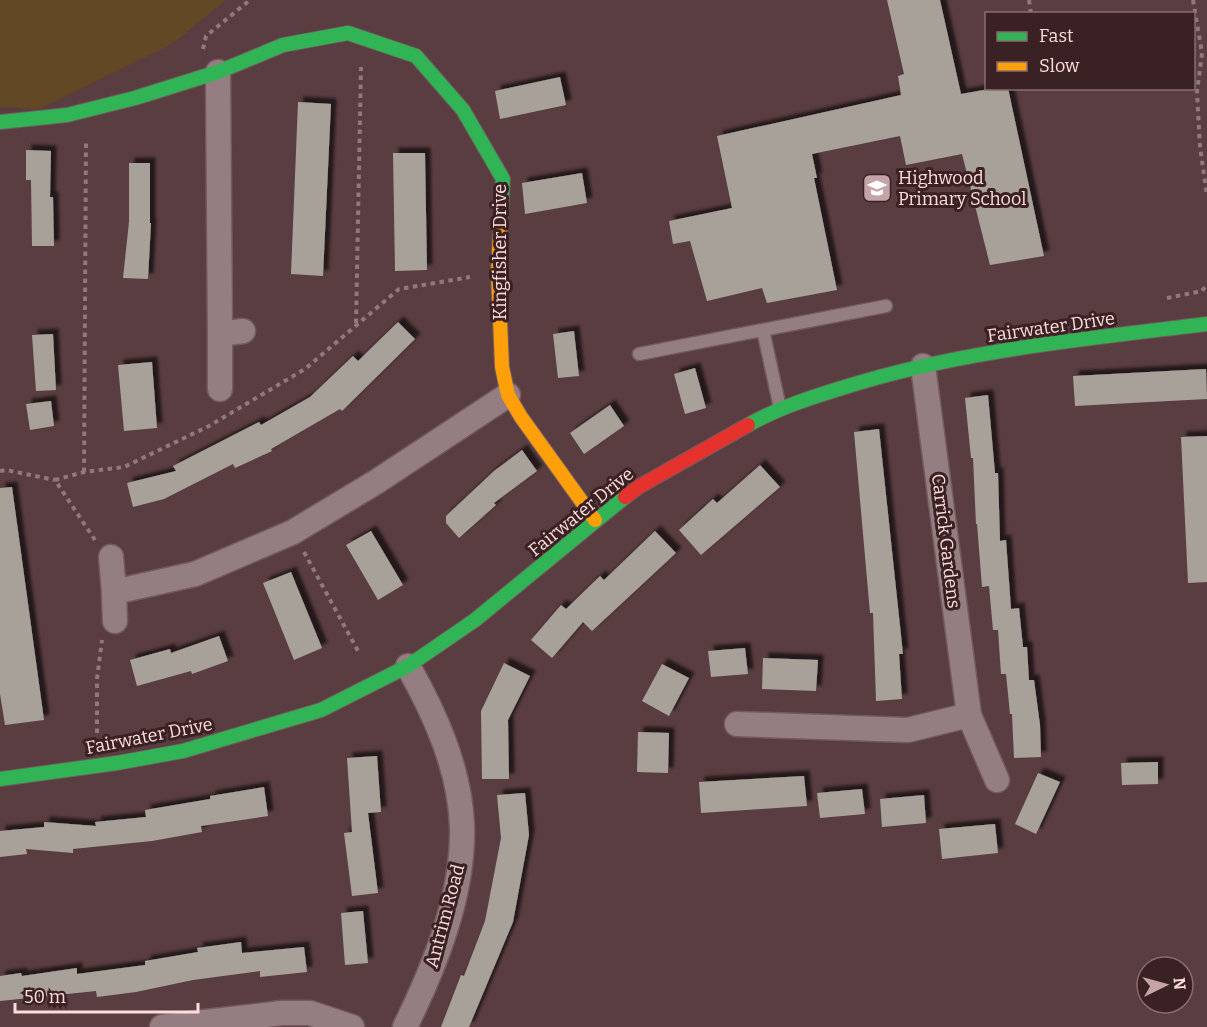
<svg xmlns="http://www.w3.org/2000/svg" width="1207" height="1027" font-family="Bitter,serif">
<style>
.green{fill:#634825}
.building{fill:#a8a19a;filter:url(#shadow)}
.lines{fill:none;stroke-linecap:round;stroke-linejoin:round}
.lane-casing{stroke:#735a5c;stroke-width:15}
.street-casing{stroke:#735a5c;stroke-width:27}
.fast-casing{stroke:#735a5c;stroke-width:16}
.slow-casing{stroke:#735a5c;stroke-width:16}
.jam-casing{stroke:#735a5c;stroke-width:16}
.path{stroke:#8f797c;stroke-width:4;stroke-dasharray:4.5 4.5;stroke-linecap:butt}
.lane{stroke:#957e81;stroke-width:12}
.street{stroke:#957e81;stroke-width:24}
.fast{stroke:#30b455;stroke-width:14}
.slow{stroke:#ff9f0a;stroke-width:14}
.jam{stroke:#e5322d;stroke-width:14}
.labels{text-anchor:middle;stroke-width:6;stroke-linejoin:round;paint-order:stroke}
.poi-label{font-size:18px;fill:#fedcdd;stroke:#3a2224;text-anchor:start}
.street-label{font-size:18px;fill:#fedcdd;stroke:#3a2224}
</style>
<defs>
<filter id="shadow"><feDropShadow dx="5.5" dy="-5.5" stdDeviation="1.5" flood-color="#0009"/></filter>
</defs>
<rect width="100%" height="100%" fill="#593d40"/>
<path class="green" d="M0 0H226L172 44 39 109 0 107Z"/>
<path class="building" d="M887 0H940L961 94 995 88H1008L1044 256 990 265 962 154 906 165 900 136 812 154 817 178H814L837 290 767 303 762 288 707 301 690 241 673 244 669 221 732 208 717 136 901 95 898 76 904 74Z
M560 77 566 105 500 119 495 91Z
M298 102 331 104 323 276 291 274Z
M26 150 51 151 50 197H53L54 246H32L31 180H26Z
M393 153H425L427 270 395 271Z
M129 163H150V223H151L148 279 123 278 129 222Z
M582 173 587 203 525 214 522 183Z
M398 322 415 339 342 411 340 409 271 449 272 451 235 468 233 464 164 499 133 507 127 483 176 471 173 466 259 422 261 425 310 397 353 356 358 361Z
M574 331 579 376 558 378 553 334Z
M53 334 56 390 36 391 32 335Z
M152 362 157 428 124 431 118 365Z
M695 368 706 408 685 414 674 374Z
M1206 369 1207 399 1075 406 1073 376Z
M988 395 995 473H998L1000 541 1006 540 1011 609 1019 608 1023 647H1027L1029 680H1034L1040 725 1041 757 1014 758 1012 714H1010L1006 674H1001L998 630H993L989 586 982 587 977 524H976L973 458H971L965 398Z
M51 401 54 426 30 430 26 404Z
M610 405 624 426 584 454 570 433Z
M879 429 903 654H899L902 699 876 701 873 613H870L854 432Z
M1207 436V582L1188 583 1181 437Z
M522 450 537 471 494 503 496 505 459 538 446 523V516L494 471Z
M760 465 780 487 701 555 679 530 713 499 717 503Z
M12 487 44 720 5 725 0 694V488Z
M371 531 403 585 378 600 346 545Z
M655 531 676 553 592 631 583 622 552 658 531 640 561 605 566 609 600 576 604 580Z
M291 572 322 648 294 660 263 583Z
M219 636 228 661 192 674 191 671 137 686 130 660 170 649 171 653Z
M745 648 748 674 711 677 708 651Z
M763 658 818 660 816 691 762 689Z
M504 663 530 676 508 720 509 779H482L481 711Z
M662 664 689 678 669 716 642 701Z
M638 732 669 733 668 773 637 772Z
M377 756 381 812 368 813 378 893 352 896 344 833 352 832 347 758Z
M1158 762V784L1122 785 1121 763Z
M1038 773 1060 782 1036 834 1015 824Z
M804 776 807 806 701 813 699 782Z
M264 787 268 816 201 826 202 832 152 841 73 849V853L26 849 27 854 0 857V831L44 827V822L96 826 95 822 146 817 145 810 210 799V796Z
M862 789 865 814 820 818 817 793Z
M525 793 529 835 513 922 469 1027H441L461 975 464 976 485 921 501 838 497 795Z
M924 795 926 823 882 827 880 799Z
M995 824 998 853 942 859 939 829Z
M363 911 368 963 345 965 341 913Z
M241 942 242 953 304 947 307 972 260 977V971L193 980 136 992 97 997 96 991 0 1001V976L21 973 22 976 77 968V974L145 965V961L198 952 197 948Z"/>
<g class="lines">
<g class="lane-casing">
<path id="lane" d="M763 330 780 408
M639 354 886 306"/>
</g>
<g class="street-casing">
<path id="street" d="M218 72 220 334 243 331
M220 334V389
M923 366 969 715 997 780
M111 557 114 592 115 621
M114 592 195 574 293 532 376 482 508 395
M737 724 908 730 969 715
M162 1027 282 1013H310L352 1027
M405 1027C435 966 464 894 462 826 460 769 435 714 408 666"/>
</g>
<g class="fast-casing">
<path id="fast" d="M0 122 67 115 135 98 218 72 283 45 348 33 416 56 463 110 503 179 500 233
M748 425C778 408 812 397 845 387 962 350 1086 339 1207 324
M0 779 117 763 183 751 321 710 408 666 475 620 625 497"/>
</g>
<g class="slow-casing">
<path id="slow" d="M500 233 498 273 502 367 508 395 521 417 595 520"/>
</g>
<g class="jam-casing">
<path id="jam" d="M625 497 640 486 748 425"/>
</g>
<path class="path" d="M1029 0 1031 14
M1193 0 1202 53 1197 92 1200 147 1207 196
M203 49 206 36 250 0
M1167 298 1202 291 1207 284
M356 323 361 67
M0 471 6 470 55 480
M84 472 86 140
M95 540 55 480 84 472 124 467 209 426 305 369 399 289 470 277
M304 552 358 651
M97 733V679L102 640"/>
<use href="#lane" class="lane"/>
<use href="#street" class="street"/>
<use href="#fast" class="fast"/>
<use href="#slow" class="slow"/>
<use href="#jam" class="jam"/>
</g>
<defs>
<g id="school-square" transform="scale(1.5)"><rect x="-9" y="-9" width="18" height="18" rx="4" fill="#c4a4a6" stroke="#3a2224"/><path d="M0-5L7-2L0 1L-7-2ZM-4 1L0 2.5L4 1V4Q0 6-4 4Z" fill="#fff"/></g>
</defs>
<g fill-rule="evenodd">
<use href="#school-square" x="877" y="188"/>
</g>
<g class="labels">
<g class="poi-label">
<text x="898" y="184">Highwood<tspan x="898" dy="21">Primary School</tspan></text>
</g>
<g class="street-label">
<text transform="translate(500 252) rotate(-90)" y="6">Kingfisher Drive</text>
<text transform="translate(1051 327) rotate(-8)" y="6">Fairwater Drive</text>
<text transform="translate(581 512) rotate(-39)" y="6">Fairwater Drive</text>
<text transform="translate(946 541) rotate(83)" y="6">Carrick Gardens</text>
<text transform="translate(149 736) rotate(-11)" y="6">Fairwater Drive</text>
<text transform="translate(445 916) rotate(-75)" y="6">Antrim Road</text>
</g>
</g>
<rect x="985" y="12" width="210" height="78" fill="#3a2224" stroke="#886c6e" stroke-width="1.5"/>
<rect x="997" y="32" width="30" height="9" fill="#30b455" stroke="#886c6e" stroke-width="1.5"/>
<text x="1039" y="42" font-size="18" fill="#fedcdd">Fast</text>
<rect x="997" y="62" width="30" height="9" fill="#ff9f0a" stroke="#886c6e" stroke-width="1.5"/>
<text x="1039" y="72" font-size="18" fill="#fedcdd">Slow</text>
<g transform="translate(1165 985) rotate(85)"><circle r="28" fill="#3a2224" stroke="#886c6e" stroke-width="1.5"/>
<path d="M0-4.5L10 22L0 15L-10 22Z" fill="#c4a4a6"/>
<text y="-9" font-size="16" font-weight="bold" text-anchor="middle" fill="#fedcdd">N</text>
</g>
<path d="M15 1003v9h183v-9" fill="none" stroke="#fedcdd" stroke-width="3"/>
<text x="24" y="1003" font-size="18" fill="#fedcdd" stroke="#3a2224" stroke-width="4.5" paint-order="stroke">50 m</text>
</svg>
